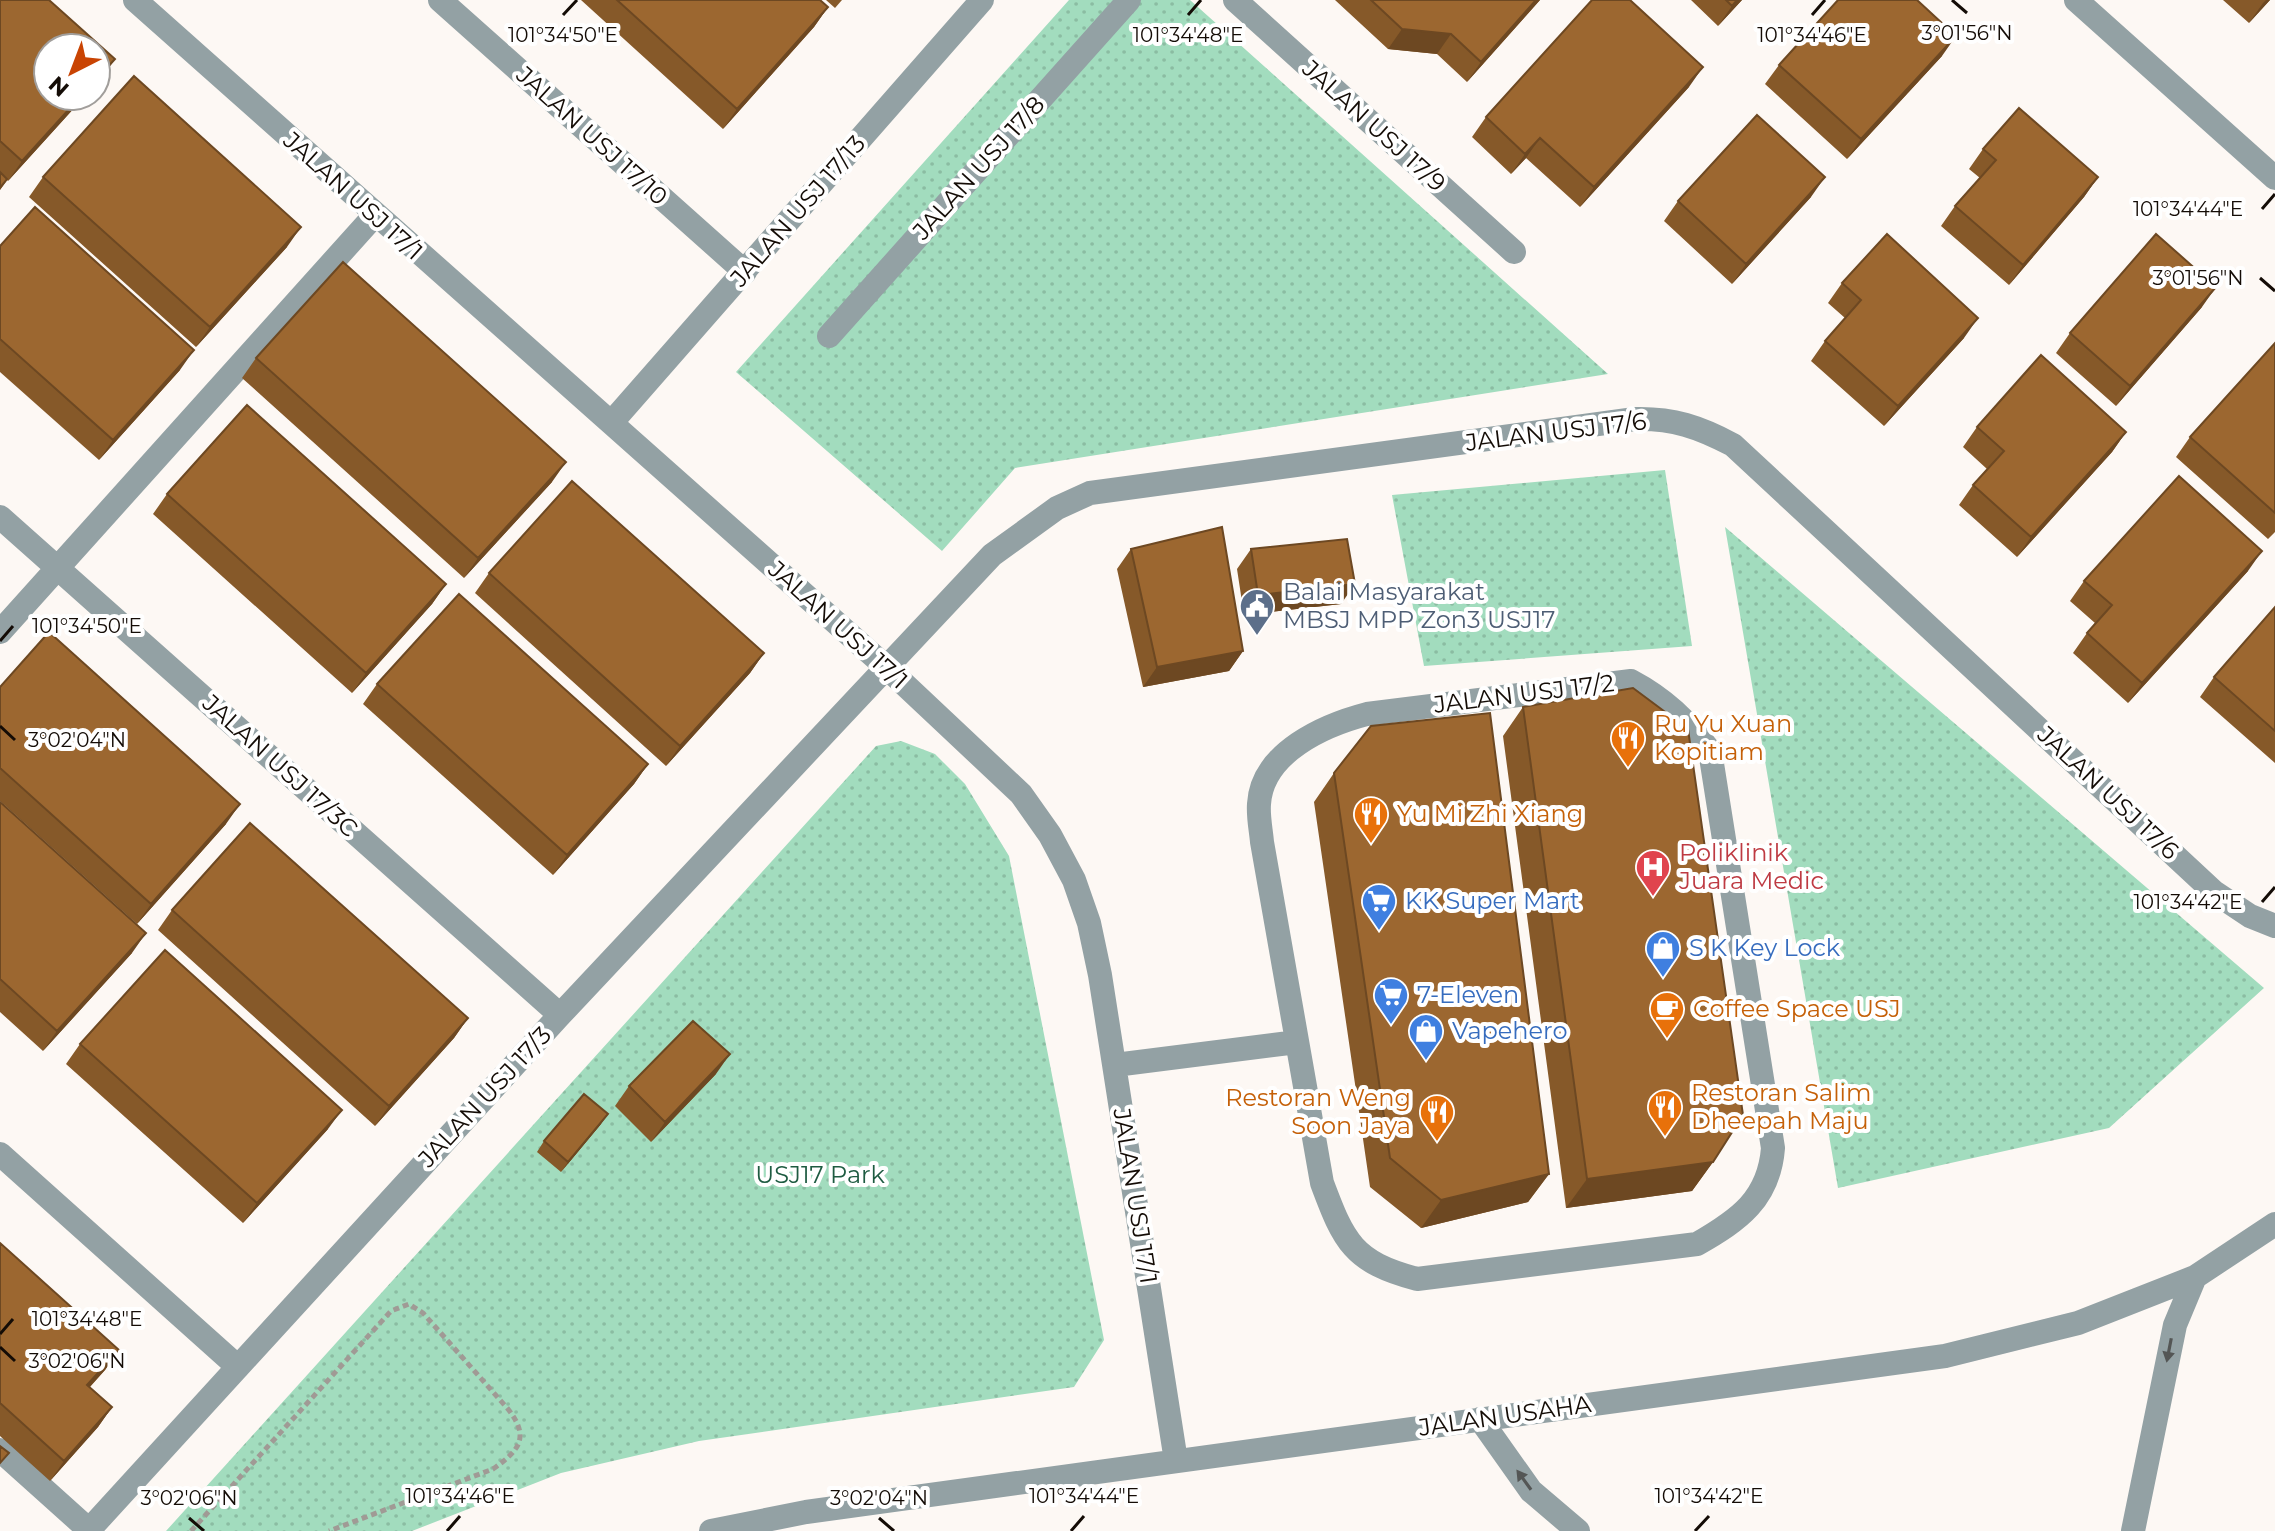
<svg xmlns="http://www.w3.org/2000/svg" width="2275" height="1531" font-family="Montserrat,sans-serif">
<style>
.park{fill:url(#park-dots)}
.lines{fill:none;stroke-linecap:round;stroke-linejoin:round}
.path{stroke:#a09a95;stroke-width:5;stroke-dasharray:6 4;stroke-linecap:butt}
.minor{stroke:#93a1a4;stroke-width:24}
.wall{fill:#865929}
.shaded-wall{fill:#6d4822}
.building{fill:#9c6730;stroke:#6d4822;stroke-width:2}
.oneway{fill:#545655}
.ticks{fill:none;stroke:#140c06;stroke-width:3}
.labels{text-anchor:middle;stroke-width:8;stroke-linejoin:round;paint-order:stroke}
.street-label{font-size:24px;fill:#140c06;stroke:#fff}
.service-label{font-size:24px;fill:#4e5e75;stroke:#fff;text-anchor:start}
.food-label{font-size:24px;fill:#c56008;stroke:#fff;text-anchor:start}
.health-label{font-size:24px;fill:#be3a42;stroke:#fff;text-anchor:start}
.shop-label{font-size:24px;fill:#366cbe;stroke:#fff;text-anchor:start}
.park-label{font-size:24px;fill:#1e5b41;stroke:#fff}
.ticks-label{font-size:20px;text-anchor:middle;fill:#140c06;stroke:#fff;stroke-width:8;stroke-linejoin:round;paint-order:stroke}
</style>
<defs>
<pattern id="park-dots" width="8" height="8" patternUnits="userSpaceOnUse" patternTransform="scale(2)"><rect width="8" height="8" fill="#a2dcbe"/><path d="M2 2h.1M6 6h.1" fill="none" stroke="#8bbca2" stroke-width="1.8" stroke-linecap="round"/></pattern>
</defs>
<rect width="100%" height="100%" fill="#fdf8f4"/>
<path class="park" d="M1069 0H1190L1608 374 1015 468 942 551 736 372Z
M1665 470 1692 646 1424 666 1392 495Z
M1725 527 2264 988 2109 1128 1838 1188Z
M901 741 935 754 965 784 1009 856 1104 1340 1074 1387 699 1441 561 1473 412 1531H166L876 746Z"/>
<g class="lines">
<path class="path" d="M191 1531 391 1311 409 1304 423 1313 508 1409C530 1437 520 1450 493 1469L329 1531"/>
<path class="minor" d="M135 0 886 667 1021 794 1050 835 1074 880 1089 923 1100 975 1176 1461
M440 0 745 272
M1235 0 1514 252
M2076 0 2275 178
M829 336 1129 0
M612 422 982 0
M0 517 560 1015
M0 632 374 216
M1631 681C1665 699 1686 720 1710 751L1773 1148C1769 1199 1739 1220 1697 1244L1417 1279C1353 1262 1344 1242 1322 1183L1262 842C1261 830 1258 817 1259 804 1262 752 1325 725 1367 714Z
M1115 1065 1297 1042
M0 1154 238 1367
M1480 1419 1531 1491 1578 1531
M0 1450 89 1530
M88 1531 560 1015 992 555 1057 508 1090 493 1635 419C1673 418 1699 427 1733 445L2214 892 2250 916 2275 926
M711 1531 806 1512 1945 1356 2078 1323 2195 1277 2275 1224
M2133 1531 2175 1325 2195 1277"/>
</g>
<path class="wall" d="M0 0H49L115 59 96 84V48H48V96H85L8 181 7 180 0 190Z
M581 0H820L828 7 814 27 723 129Z
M826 0H842L835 8Z
M1335 0H1540L1467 82 1437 54 1388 49Z
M1691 0H1742L1718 26Z
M2223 0H2270L2249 23Z
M1942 56 1847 159 1765 84 1779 65Z
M1689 87 1580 207 1526 158 1511 174 1472 137 1486 117Z
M1983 149 2098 177 2084 197 2009 285 1941 226 1955 206 1980 178 1969 169Z
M43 177 287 247 196 347 29 197Z
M1811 197 1732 284 1664 221 1678 201Z
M0 246 180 370 99 460 0 372Z
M1842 283 1964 338 1884 426 1811 361 1825 341 1845 318 1828 303Z
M2202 307 2116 406 2056 353 2070 333Z
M2275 343V532L2268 539 2176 457 2190 437Z
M256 358 552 482 464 578 242 378Z
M1977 427 2126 432 2112 452 2017 557 1959 505 1973 485 1987 469 1963 447Z
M167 494 446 584 432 604 352 693 153 514Z
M1131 549 1243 651 1229 671 1143 687 1117 569Z
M1251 549 1341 604 1244 615 1237 569Z
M2248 571 2128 703 2073 653 2087 633 2095 623 2070 601 2084 581Z
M489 573 764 653 750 673 666 766 475 593Z
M2275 607V763L2200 697 2214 677Z
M377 684 648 764 634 784 553 875 363 704Z
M0 687 226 824 137 924 0 801Z
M1523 707 1713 1162 1692 1191 1566 1208 1503 736Z
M1334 773 1549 1174 1528 1202 1421 1228 1370 1187 1314 802Z
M0 802 132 953 43 1051 0 1012Z
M172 910 468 1018 454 1038 375 1126 158 930Z
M80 1044 328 1129 243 1223 66 1064Z
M716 1074 651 1142 615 1106 629 1086Z
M601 1124 561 1172 537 1152 544 1141Z
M0 1243 119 1350 105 1370 90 1387 112 1407 98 1427 50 1481 0 1436Z"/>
<path class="shaded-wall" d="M1536 0H1540L1467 82 1481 62Z
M1737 0H1742L1718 26 1732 6Z
M2266 0H2270L2249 23 2263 3Z
M828 7 814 27 723 129 737 109Z
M1402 29 1451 34 1437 54 1388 49Z
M1956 36 1942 56 1847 159 1861 139Z
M115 59 101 79 96 84V80Z
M1703 67 1689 87 1580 207 1594 187Z
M81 96H85L8 181 22 161Z
M1540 138 1526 158 1511 174 1525 154Z
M1825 177 1811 197 1732 284 1746 264Z
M2098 177 2084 197 2009 285 2023 265Z
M301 227 287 247 196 347 210 327Z
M2216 287 2202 307 2116 406 2130 386Z
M1978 318 1964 338 1884 426 1898 406Z
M194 350 180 370 99 460 113 440Z
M2126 432 2112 452 2017 557 2031 537Z
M566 462 552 482 464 578 478 558Z
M2262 551 2248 571 2128 703 2142 683Z
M446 584 432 604 352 693 366 673Z
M1355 584 1341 604 1244 615 1258 595Z
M1243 651 1229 671 1143 687 1157 667Z
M764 653 750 673 666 766 680 746Z
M648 764 634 784 553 875 567 855Z
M240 804 226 824 137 924 151 904Z
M146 933 132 953 43 1051 57 1031Z
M468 1018 454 1038 375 1126 389 1106Z
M730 1054 716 1074 651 1142 665 1122Z
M342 1110 328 1129 243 1223 257 1203Z
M608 1114 601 1124 561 1172 568 1162Z
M1713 1162 1692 1191 1566 1208 1587 1179Z
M1549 1174 1528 1202 1421 1228 1441 1200Z
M119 1350 105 1370 73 1405 87 1385Z
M112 1407 98 1427 50 1481 64 1461Z"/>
<path class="building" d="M0 0H49L115 59 96 80V48H48V96H81L22 161 0 141Z
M617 0H820L828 7 737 109Z
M1371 0H1536L1481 62 1451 34 1402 29Z
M1592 0H1630L1703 67 1594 187 1540 138 1525 154 1486 117Z
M1726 0H1737L1732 6Z
M1838 0H1917L1956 36 1861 139 1779 65Z
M134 76 301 227 210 327 43 177Z
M2019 108 2098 177 2023 265 1955 206 1996 160 1983 149Z
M1757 115 1825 177 1746 264 1678 201Z
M0 172 7 179 0 188Z
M35 207 194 350 113 440 0 339V246Z
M1887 234 1978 318 1898 406 1825 341 1861 300 1842 283Z
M2156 234 2216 287 2130 386 2070 333Z
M343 262 566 462 478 558 256 358Z
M2275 343V513L2190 437Z
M2041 355 2126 432 2031 537 1973 485 2004 451 1977 427Z
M247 405 446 584 366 673 167 494Z
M2179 476 2262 551 2142 683 2087 633 2112 605 2084 581Z
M572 481 764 653 680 746 489 573Z
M1222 527 1243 651 1157 667 1131 549Z
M1347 539 1355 584 1258 595 1251 549Z
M459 594 648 764 567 855 377 684Z
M2275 607V731L2214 677Z
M49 632 240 804 151 904 0 768V687Z
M1633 688 1688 729 1743 1115 1713 1162 1587 1179 1523 707Z
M1490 713 1549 1174 1441 1200 1390 1158 1334 773 1371 726Z
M0 802 146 933 57 1031 0 979Z
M250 823 468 1018 389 1106 172 910Z
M165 950 342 1110 257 1203 80 1044Z
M693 1021 730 1054 665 1122 629 1086Z
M584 1094 608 1114 568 1162 544 1141Z
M0 1243 119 1350 87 1385 112 1407 64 1461 0 1403Z
M0 1446 9 1453 0 1463Z"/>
<defs><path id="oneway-solid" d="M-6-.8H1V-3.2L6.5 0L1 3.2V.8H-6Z" transform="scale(2)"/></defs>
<g class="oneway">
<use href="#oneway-solid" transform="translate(2169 1350) rotate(101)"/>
<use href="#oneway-solid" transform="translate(1524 1480) rotate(-126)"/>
</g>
<path class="ticks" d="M1952 0 1967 13M563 15 577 0M1188 15 1201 0M1812 15 1825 0M2262 209 2275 194M2260 278 2275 291M0 641 13 626M0 726 15 740M2262 902 2275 887M0 1334 13 1319M0 1347 15 1361M189 1518 204 1531M879 1518 894 1531M447 1531 460 1516M1071 1531 1084 1516M1695 1531 1709 1516"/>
<defs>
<g id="civic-pin" transform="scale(1.8)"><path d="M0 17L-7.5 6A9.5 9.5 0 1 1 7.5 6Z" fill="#5c6f8a" stroke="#fff"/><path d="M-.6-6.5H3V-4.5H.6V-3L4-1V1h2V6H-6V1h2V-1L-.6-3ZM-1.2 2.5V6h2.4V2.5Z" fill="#fff"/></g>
<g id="restaurant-pin" transform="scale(1.8)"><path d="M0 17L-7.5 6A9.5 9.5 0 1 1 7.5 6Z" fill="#e8710a" stroke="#fff"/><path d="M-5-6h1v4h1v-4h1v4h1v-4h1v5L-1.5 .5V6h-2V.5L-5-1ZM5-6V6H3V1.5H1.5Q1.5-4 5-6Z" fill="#fff"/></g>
<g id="hospital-pin" transform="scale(1.8)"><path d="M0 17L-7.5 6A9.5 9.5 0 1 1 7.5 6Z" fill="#e0444e" stroke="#fff"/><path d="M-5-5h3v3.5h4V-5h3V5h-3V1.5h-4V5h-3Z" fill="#fff"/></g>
<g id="supermarket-pin" transform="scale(1.8)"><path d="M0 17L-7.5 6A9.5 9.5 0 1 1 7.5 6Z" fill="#3f7fe0" stroke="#fff"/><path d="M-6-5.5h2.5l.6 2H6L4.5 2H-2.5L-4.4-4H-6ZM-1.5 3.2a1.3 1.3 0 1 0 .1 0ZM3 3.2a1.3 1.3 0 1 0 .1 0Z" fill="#fff"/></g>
<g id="shop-pin" transform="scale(1.8)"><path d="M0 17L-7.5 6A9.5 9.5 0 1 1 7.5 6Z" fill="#3f7fe0" stroke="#fff"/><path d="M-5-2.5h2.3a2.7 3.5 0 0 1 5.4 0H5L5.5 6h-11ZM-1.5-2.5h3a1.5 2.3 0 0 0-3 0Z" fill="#fff"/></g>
<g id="cafe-pin" transform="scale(1.8)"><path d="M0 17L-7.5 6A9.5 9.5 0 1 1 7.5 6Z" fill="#e8710a" stroke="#fff"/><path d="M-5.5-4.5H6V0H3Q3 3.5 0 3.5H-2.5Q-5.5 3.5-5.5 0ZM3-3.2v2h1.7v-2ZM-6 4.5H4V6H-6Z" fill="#fff"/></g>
</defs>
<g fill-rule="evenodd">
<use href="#civic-pin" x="1257" y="606"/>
<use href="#restaurant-pin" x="1628" y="738"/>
<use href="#restaurant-pin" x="1371" y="814"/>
<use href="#hospital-pin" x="1653" y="867"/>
<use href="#supermarket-pin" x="1379" y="901"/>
<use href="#shop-pin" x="1663" y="948"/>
<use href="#supermarket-pin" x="1391" y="995"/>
<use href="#cafe-pin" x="1667" y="1009"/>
<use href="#shop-pin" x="1426" y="1031"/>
<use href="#restaurant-pin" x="1665" y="1107"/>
<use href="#restaurant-pin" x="1437" y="1112"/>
</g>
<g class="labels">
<g class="street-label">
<text transform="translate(1374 126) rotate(42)" y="8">JALAN USJ 17/9</text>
<text transform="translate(592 136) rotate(42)" y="8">JALAN USJ 17/10</text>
<text transform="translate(979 168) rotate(-48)" y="8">JALAN USJ 17/8</text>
<text transform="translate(353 196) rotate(42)" y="8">JALAN USJ 17/1</text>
<text transform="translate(798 211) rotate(-49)" y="8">JALAN USJ 17/13</text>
<text transform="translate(1556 432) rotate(-7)" y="8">JALAN USJ 17/6</text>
<text transform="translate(838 625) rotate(42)" y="8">JALAN USJ 17/1</text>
<text transform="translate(1524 694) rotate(-7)" y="8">JALAN USJ 17/2</text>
<text transform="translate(280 766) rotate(42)" y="8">JALAN USJ 17/3C</text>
<text transform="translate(2108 793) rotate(43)" y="8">JALAN USJ 17/6</text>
<text transform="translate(485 1097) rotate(-47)" y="8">JALAN USJ 17/3</text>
<text transform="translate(1135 1196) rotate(81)" y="8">JALAN USJ 17/1</text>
<text transform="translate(1505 1416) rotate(-8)" y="8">JALAN USAHA</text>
</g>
<g class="service-label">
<text x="1283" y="600">Balai Masyarakat<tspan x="1283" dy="28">MBSJ MPP Zon3 USJ17</tspan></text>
</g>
<g class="food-label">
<text x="1654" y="732">Ru Yu Xuan<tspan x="1654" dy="28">Kopitiam</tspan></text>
<text x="1397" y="822">Yu Mi Zhi Xiang</text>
<text x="1693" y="1017">Coffee Space USJ</text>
<text x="1691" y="1101">Restoran Salim<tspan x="1691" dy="28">Dheepah Maju</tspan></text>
<text x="1411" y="1106" text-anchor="end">Restoran Weng<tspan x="1411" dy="28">Soon Jaya</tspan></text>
</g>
<g class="health-label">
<text x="1679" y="861">Poliklinik<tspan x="1679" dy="28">Juara Medic</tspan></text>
</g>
<g class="shop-label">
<text x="1405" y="909">KK Super Mart</text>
<text x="1689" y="956">S K Key Lock</text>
<text x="1417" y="1003">7-Eleven</text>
<text x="1452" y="1039">Vapehero</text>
</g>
<g class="park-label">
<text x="820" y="1183">USJ17 Park</text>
</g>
</g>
<g class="ticks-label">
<text x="1967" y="40">3°01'56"N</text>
<text x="563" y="42">101°34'50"E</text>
<text x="1188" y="42">101°34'48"E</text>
<text x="1812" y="42">101°34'46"E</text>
<text x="2188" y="216">101°34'44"E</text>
<text x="2198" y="285">3°01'56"N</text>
<text x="87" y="633">101°34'50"E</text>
<text x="77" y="747">3°02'04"N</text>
<text x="2188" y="909">101°34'42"E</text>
<text x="87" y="1326">101°34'48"E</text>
<text x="77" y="1368">3°02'06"N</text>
<text x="460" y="1503">101°34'46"E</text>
<text x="1084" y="1503">101°34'44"E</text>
<text x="1709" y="1503">101°34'42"E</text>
<text x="189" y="1505">3°02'06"N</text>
<text x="879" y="1505">3°02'04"N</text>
</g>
<g transform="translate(72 72) rotate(222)"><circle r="38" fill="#ffffff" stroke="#a19e9b" stroke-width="2"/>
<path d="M0-6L14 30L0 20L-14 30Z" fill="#c94403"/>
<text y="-12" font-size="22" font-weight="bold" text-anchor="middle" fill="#140c06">N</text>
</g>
</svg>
